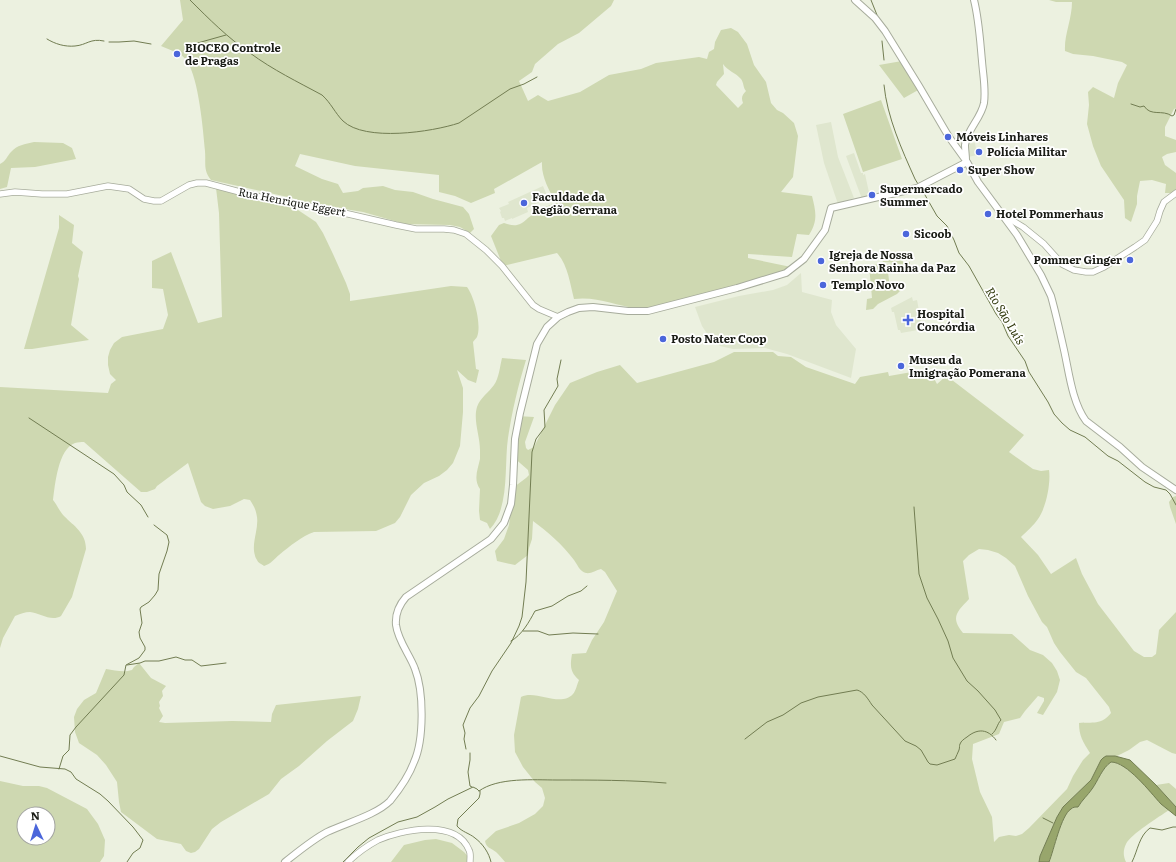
<svg xmlns="http://www.w3.org/2000/svg" width="1176" height="862" font-family="Literata,serif">
<style>
.built{fill:#dfe6ce}
.green{fill:#ced8b1;fill-rule:evenodd}
.water{fill:#98a66c;stroke:#727d52}
.lines{fill:none;stroke-linecap:round;stroke-linejoin:round}
.stream{stroke:#727d52;stroke-width:1}
.secondary-casing{stroke:#a7ac9c;stroke-width:7}
.primary-casing{stroke:#a7ac9c;stroke-width:8}
.secondary{stroke:#fff;stroke-width:5.5}
.primary{stroke:#fff;stroke-width:6}
.poi-dot{fill:#4b66db;stroke:#fff;stroke-width:1.5}
.labels{text-anchor:middle;stroke-width:3.5;stroke-linejoin:round;paint-order:stroke}
.poi-label{font-size:11px;font-weight:bold;fill:#1a1c16;stroke:#fff;text-anchor:start}
.street-label{font-size:11px;fill:#1a1c16;stroke:#fff}
.water-label{font-size:12px;font-style:italic;fill:#30390c;stroke:#fff}
</style>
<rect width="100%" height="100%" fill="#ecf1e0"/>
<path class="built" d="M831 122 838 157 854 198 838 204 824 163 816 125Z
M975 143 977 155 968 157 967 144Z
M854 153 861 173H863V175L865 174 870 197 862 199 846 156Z
M543 186 548 198 527 208 528 212 512 219V218L505 221 504 218H502L500 212 501 211 499 208 509 204 508 202Z
M801 273 802 292 832 300 831 312 836 325 856 349 851 378 787 354 765 348 733 349 720 346 710 338 702 326 695 307 739 296 773 290 787 285Z
M912 297 913 301 917 300 922 327 918 328V330L901 333 900 330H898L894 312H892L891 308Z"/>
<path class="green" d="M180 0H614L611 6 579 33 558 44 535 64 532 72 519 81 528 101 538 95 548 101 580 92 609 75 641 69 656 63 699 57 707 59 709 52 714 49 715 42 721 30 731 28 738 32 747 44 754 65 766 82 771 103 777 110 783 113 794 123 798 136 793 177 781 192 812 196C816 212 818 221 809 235L797 234 792 257 748 254V258L791 267 778 274 662 305C653 307 645 309 637 308 615 306 597 296 574 299 570 284 568 265 557 253L503 266 491 236 499 225 504 223C515 227 520 226 528 218 531 216 533 214 534 211L556 203C549 190 541 176 542 162L494 189 495 193 471 203 455 196 439 192V175L355 166 300 154 295 166 322 179 338 184 343 193 358 191 363 188 383 186 395 190 413 192 433 199 463 207 469 214 474 229 470 233 460 227 450 225 405 224 363 212 308 203 292 198 211 180C203 170 206 164 205 151 203 129 199 80 187 61 182 53 170 50 161 46L183 20ZM723 64C728 71 736 73 741 79 744 83 743 88 746 91 742 95 741 98 743 103L738 108 716 85 717 82 724 74Z
M1049 0H1176V108L1174 109 1165 127V136L1176 140V152L1167 154 1162 157 1165 165 1176 173V193H1165L1166 184 1152 180 1140 181 1137 196V204L1131 222 1125 218 1124 200 1101 166 1093 146 1087 124 1089 105 1088 92 1093 87 1114 98 1118 83 1127 65 1122 62 1093 56 1073 54 1065 51C1064 35 1072 19 1072 2H1056Z
M902 61 920 89 904 98 879 65Z
M881 100 902 159 863 172 843 114Z
M34 142 63 143 72 148 76 159 35 167 11 168 7 187 0 189V164C6 161 7 156 11 152 17 145 25 144 34 142Z
M216 188 289 204 316 222 323 233 333 254 346 283 350 294V301L451 286 467 287C474 296 482 325 477 337 476 339 474 340 473 342L476 369 479 370 476 383 468 380 457 370 463 388V412L460 446 453 463 447 470 439 476 424 483 411 495 400 517 395 523 376 531 314 532C302 536 290 546 279 555 274 559 271 564 264 566 262 564 258 563 257 560 249 547 259 531 257 517 256 510 254 506 250 500L244 499 230 506 213 509 205 506 201 502 188 463 157 486 155 489 147 492H141L84 442C81 442 78 442 75 443 58 449 55 485 53 500 57 505 60 512 64 516 74 526 86 533 86 549L72 597 61 616C51 622 40 613 30 612 25 612 20 614 15 616L3 638 0 648V387L108 393 111 384 116 380 110 374 108 365V357L110 350 114 343 122 337 163 329 168 315 163 289 152 288V261L171 252 198 323 222 317 219 213Z
M59 215 74 225 72 243 83 252 78 276 79 279 71 325 89 340 32 349H24L59 228Z
M901 257 903 262H910V269L888 272 890 289 900 288 901 290 897 294 878 304 873 309 866 310 867 299 872 298 869 265 900 263 883 262 882 259Z
M734 352H773L778 356 791 357 806 367 855 384 860 377 888 372 889 376 929 369 937 384 945 377 952 380 1024 435 1009 452 1033 469 1041 471 1049 470C1051 483 1046 508 1038 519 1034 525 1026 532 1021 537L1038 555 1051 574 1076 558 1082 574 1098 604 1134 651 1144 657H1152L1156 654 1159 630 1176 612V754L1172 753 1147 740 1140 742 1129 750 1117 756H1111L1101 760 1091 780 1063 807 1057 817 1040 856 1039 862H505C502 858 499 855 496 852 491 848 486 848 485 841L496 831 519 823 535 814 543 806 545 798 542 788 535 782 523 767 515 752 514 735 521 697C536 689 560 708 573 694 576 691 577 684 579 680 570 672 570 666 572 654L586 653 592 640 604 622 617 591 605 572 601 569C596 570 591 574 586 573 580 572 577 564 574 560 562 544 548 532 533 521L532 539 529 548 528 555 515 565 497 561 495 551 504 539 509 525 514 487 526 478 529 475 528 470 512 456 517 416 534 417 525 442 526 448 528 450 534 447 555 405 570 383 597 372 620 365 637 383 714 362ZM979 549 988 550 998 553 1006 558 1015 566 1028 596 1042 622 1047 627 1054 643 1060 652 1076 672 1086 678 1109 707 1111 713C1102 725 1092 722 1079 723 1079 736 1083 742 1090 753L1083 760 1073 776 1067 789 1029 828 1022 834 1016 836 1009 835 999 837 994 842 992 817 980 792 972 759 973 744 999 734 1004 722 1020 718 1025 711 1038 696 1044 698V701L1037 713 1043 715 1057 692 1060 680 1057 671 1052 663 1043 655 1030 650 1012 634 963 633C950 617 957 612 969 599L963 561 969 555Z
M502 358 526 360C518 386 512 411 508 438 504 465 510 508 490 529L487 523 480 520 479 511 480 489C473 479 478 469 480 459 480 456 480 453 480 450 480 436 473 420 477 407 480 398 489 392 494 385 499 378 500 366 502 358Z
M1176 496V524L1170 507 1169 502 1173 497Z
M139 663 151 678 166 686 162 691 163 696 159 702 160 706 159 708 163 716 159 722 165 723 232 721 271 722 272 714 276 705 361 696 358 709 353 721 327 741 299 766 281 779 269 794 221 822 212 829 199 849 195 852 191 853 186 851 181 844 157 839 121 812 119 802 117 782 106 765 97 755 79 743 75 732 74 717 77 709 84 700 96 693 106 669C115 670 123 673 132 670L134 667Z
M1111 762C1129 762 1155 799 1169 810 1159 817 1131 834 1126 844 1123 850 1123 856 1126 862H1049C1054 850 1061 815 1071 808 1073 807 1076 807 1078 807 1082 800 1088 795 1092 789 1098 781 1102 768 1111 762Z
M0 781 23 786H39L47 788 87 809 98 824 105 840 104 856 100 862H0ZM24 814H48V838H24Z
M1169 783 1176 789V807L1156 785Z
M436 839 452 843 464 852 473 862H391L404 845 425 840Z"/>
<path class="water" d="M1106 756H1115L1130 760 1156 785 1176 807V816C1171 812 1166 808 1161 804 1150 792 1127 762 1111 762 1102 768 1098 781 1092 789 1088 795 1082 800 1078 807 1075 807 1073 807 1071 809 1061 815 1054 850 1049 862H1039L1040 856 1057 817 1063 807 1091 780 1101 760 1103 758Z"/>
<g class="lines">
<path class="stream" d="M190 0C209 19 228 38 250 53 273 70 298 82 322 95 331 103 335 113 343 121 365 142 432 132 459 123L510 89 524 84 537 77
M871 0 877 15
M47 39C55 44 65 47 75 46 87 45 90 38 104 41
M882 41 884 60
M109 42H119L134 41 151 44
M187 46 226 35
M884 85C887 117 902 150 915 179L918 184
M1131 104 1140 107 1144 106C1151 117 1162 109 1172 116L1174 115 1176 109
M921 188 937 216 947 226 954 240 959 253 969 266 996 314 1002 322 1008 336 1025 361 1029 372 1048 402 1054 414 1062 423 1070 430 1085 437 1108 456 1118 461 1145 482 1154 487 1166 490 1170 494 1176 505
M29 418 114 474 124 485 127 492 141 505 148 517
M914 507 919 574 927 598 938 619 948 641 953 658 967 681 978 691 995 710 1001 720C997 724 997 730 992 734
M523 631H538L549 635 573 633 598 634
M511 641C522 635 529 622 535 611L552 606 568 596 581 591 587 586
M127 665 140 663 145 661H159L176 657 185 660H192L201 666 226 663
M745 739 767 722 783 715 801 703 818 697 857 690C864 692 868 699 872 705L905 741 916 746 921 750 928 762 930 764 937 765 955 759C956 756 958 753 959 750 960 747 959 746 960 744 961 741 964 739 967 737 978 728 988 729 996 740
M466 749 464 739 465 733 463 725 465 720 470 708 479 696 492 671 511 643 519 626 522 617 526 582 532 452 536 439 545 427 544 410 558 386 557 379 561 360
M470 753V760L468 772 470 786 472 787
M0 756 40 767 65 769 71 772 76 779 100 794 108 801 133 827 143 840 140 848 133 853 127 862
M59 769 63 756 69 750 70 735 76 727 124 675 126 665 139 658 145 650V647L140 638 139 632 142 623 140 609 141 607 149 602 155 595 158 590 159 574 167 551 169 542 167 535 154 525
M479 791C498 777 534 780 557 780 593 780 630 780 666 783
M480 791V794L479 798 458 819 457 826C462 832 469 833 475 838 483 844 489 853 491 862
M1043 818 1053 823
M343 862 358 847 369 838 398 822 417 817 435 807 448 799 473 787 477 789 479 791
M1132 862C1138 850 1139 836 1150 828L1162 830 1173 827H1176"/>
<g class="secondary-casing">
<path id="secondary" d="M0 194 15 192 42 194H67L108 186 129 189 144 199 154 201H161L189 185 197 183H206L255 196 344 213 396 225 416 229H444L454 230 466 234 486 250 502 266 533 305 539 309 558 317
M1003 215 1023 227 1044 244 1062 264 1074 270 1086 272H1093L1104 267 1135 247 1145 240 1157 221 1160 211 1164 202 1176 193
M348 862C357 853 367 846 378 840 401 830 456 818 469 850 471 853 470 858 470 862"/>
</g>
<g class="primary-casing">
<path id="primary" d="M855 0 875 18 885 31 919 86 949 137 967 162 978 182 1017 235 1041 275 1051 296C1056 314 1060 332 1064 350 1069 372 1072 402 1086 421L1120 447 1142 467 1176 490
M966 160C966 155 965 150 965 145 967 129 981 119 984 103 986 89 983 75 982 61 980 40 979 20 974 0
M285 862C299 851 312 840 327 832 346 823 376 815 390 801 399 790 409 776 414 762 424 740 424 692 415 669 410 655 398 641 396 625 395 614 399 605 406 597L491 539 504 523 511 504 513 485 515 439 520 413 537 344 547 327 558 317 568 312 579 308 593 307 628 311H648L737 288 786 273 804 259 825 230 831 208 917 188 967 162"/>
</g>
<use href="#secondary" class="secondary"/>
<use href="#primary" class="primary"/>
</g>
<g class="poi-dot">
<circle cx="177" cy="54" r="4"/>
<circle cx="948" cy="137" r="4"/>
<circle cx="979" cy="152" r="4"/>
<circle cx="960" cy="170" r="4"/>
<circle cx="872" cy="195" r="4"/>
<circle cx="524" cy="203" r="4"/>
<circle cx="988" cy="214" r="4"/>
<circle cx="906" cy="234" r="4"/>
<circle cx="1130" cy="260" r="4"/>
<circle cx="821" cy="261" r="4"/>
<circle cx="823" cy="285" r="4"/>
<path d="M906 314h4v4h4v4h-4v4h-4v-4h-4v-4h4z"/>
<circle cx="663" cy="339" r="4"/>
<circle cx="901" cy="366" r="4"/>
</g>
<g class="labels">
<g class="poi-label">
<text x="185" y="52">BIOCEO Controle<tspan x="185" dy="13">de Pragas</tspan></text>
<text x="956" y="141">Móveis Linhares</text>
<text x="987" y="156">Polícia Militar</text>
<text x="968" y="174">Super Show</text>
<text x="880" y="193">Supermercado<tspan x="880" dy="13">Summer</tspan></text>
<text x="532" y="201">Faculdade da<tspan x="532" dy="13">Região Serrana</tspan></text>
<text x="996" y="218">Hotel Pommerhaus</text>
<text x="914" y="238">Sicoob</text>
<text x="829" y="259">Igreja de Nossa<tspan x="829" dy="13">Senhora Rainha da Paz</tspan></text>
<text x="1122" y="264" text-anchor="end">Pommer Ginger</text>
<text x="831" y="289">Templo Novo</text>
<text x="917" y="318">Hospital<tspan x="917" dy="13">Concórdia</tspan></text>
<text x="671" y="343">Posto Nater Coop</text>
<text x="909" y="364">Museu da<tspan x="909" dy="13">Imigração Pomerana</tspan></text>
</g>
<g class="street-label">
<text transform="translate(292 202) rotate(11)" y="4">Rua Henrique Eggert</text>
</g>
<g class="water-label">
<text transform="translate(1005 316) rotate(59)" y="4">Rio São Luís</text>
</g>
</g>
<g transform="translate(36 826) rotate(356)"><circle r="19" fill="#ffffff" stroke="#a3a4a2"/>
<path d="M0-3L7 15L0 10L-7 15Z" fill="#4b66db"/>
<text y="-6" font-size="11" font-weight="bold" text-anchor="middle" fill="#1a1c16">N</text>
</g>
</svg>
